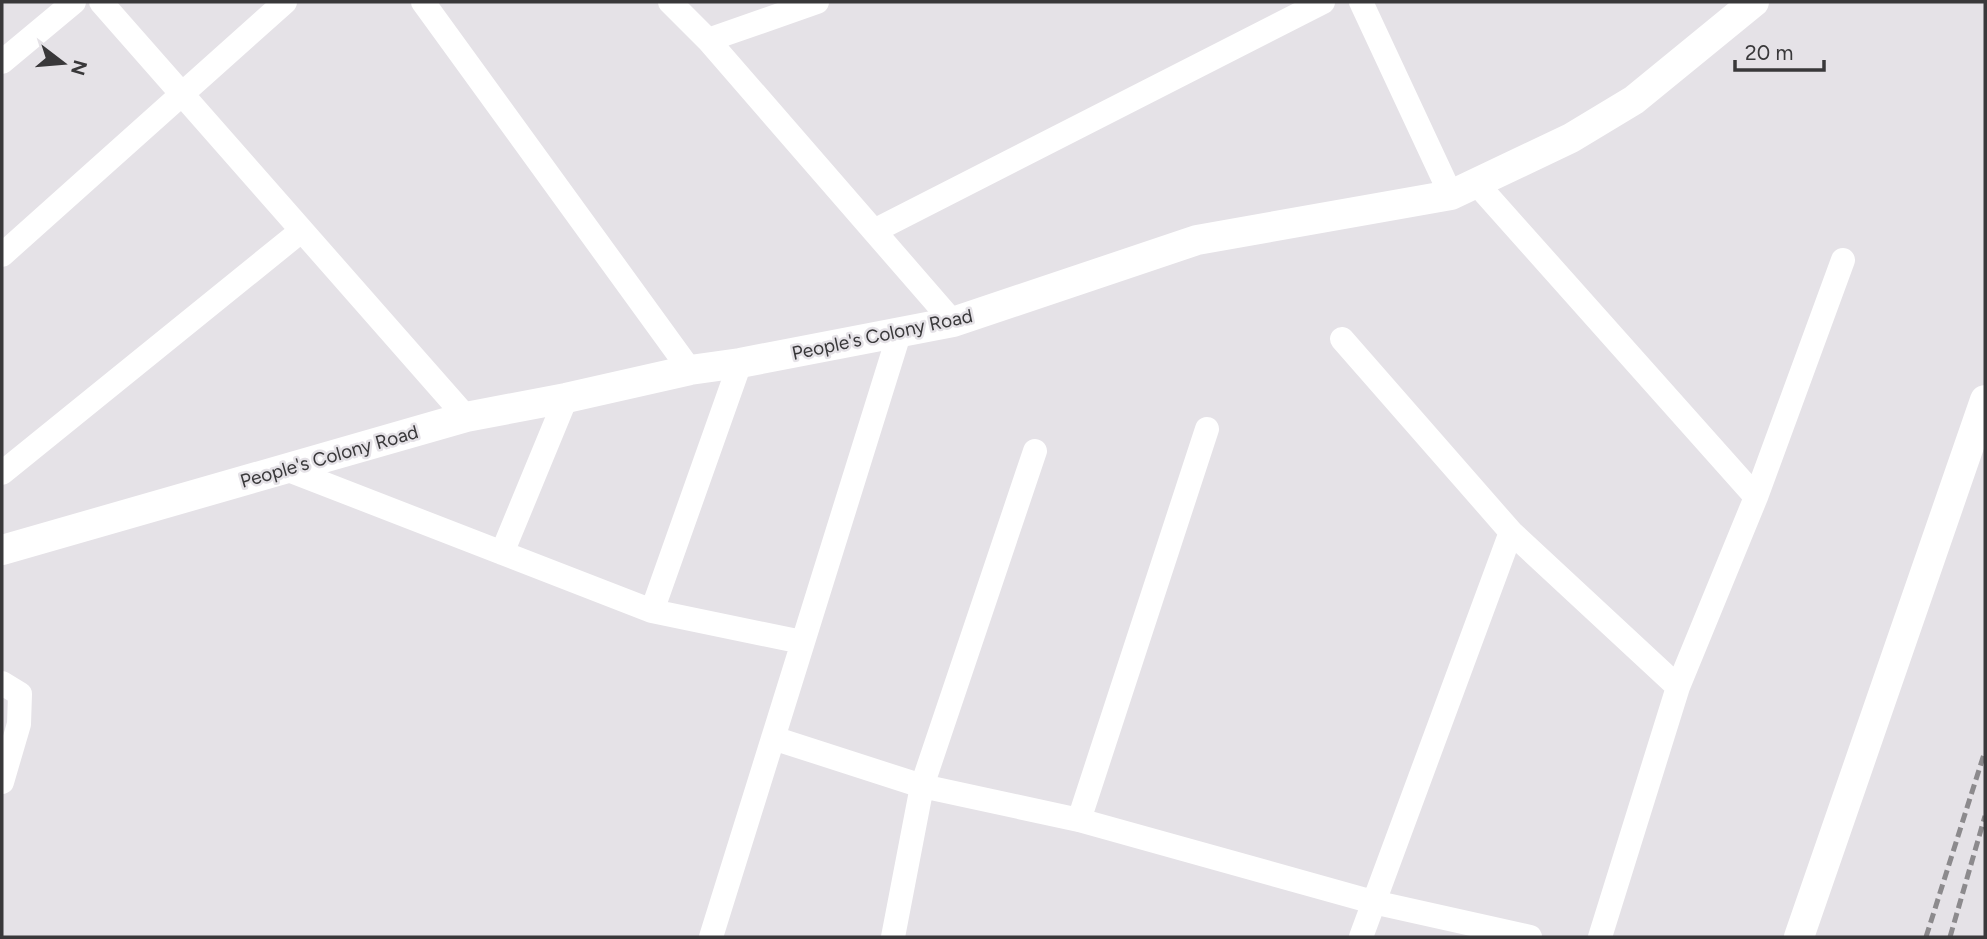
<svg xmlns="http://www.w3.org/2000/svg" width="1987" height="939" font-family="Figtree,sans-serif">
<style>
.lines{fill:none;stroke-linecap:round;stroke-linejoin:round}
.minor{stroke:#fff;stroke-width:24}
.tertiary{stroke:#fff;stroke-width:30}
.rail{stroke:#8c8a8d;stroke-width:5;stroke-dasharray:10 5;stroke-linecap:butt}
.labels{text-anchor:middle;stroke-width:5;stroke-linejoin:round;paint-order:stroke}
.street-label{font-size:19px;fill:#39383a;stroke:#e5e2e7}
</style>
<rect width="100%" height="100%" fill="#e5e2e7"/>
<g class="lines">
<path class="minor" d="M101 2 466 417
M423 2 690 370
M670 2 708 40 953 322
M1361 2 1451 195
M708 40 817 2
M2 62 74 2
M1477 184 1756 497
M874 231 1323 2
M2 255 285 2
M1342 339 1511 532 1678 687
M286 469 652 611 802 642
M2 473 301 231
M502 553 566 398
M652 611 740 363
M2 683 20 694 19 724 2 782
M773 738 922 786 1079 820 1373 902 1530 937
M1079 820 1207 429
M711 937 900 331
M893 937 922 786 1035 451
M1361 937 1511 532
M1600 937 1678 687 1756 497 1843 260"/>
<path class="tertiary" d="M2 550 466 417 566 398 690 370 740 363 953 322 1197 240 1451 195 1571 138 1634 100 1754 2
M1799 937 1985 400"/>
<path class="rail" d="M1926 937 1985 751
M1950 937 1985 816"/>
</g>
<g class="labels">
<g class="street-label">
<text transform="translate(882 334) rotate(-12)" y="7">People's Colony Road</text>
<text transform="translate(329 456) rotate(-16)" y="7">People's Colony Road</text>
</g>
</g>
<rect width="1987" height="939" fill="none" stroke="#39383a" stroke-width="7"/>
<g transform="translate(63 63) rotate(106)" stroke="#e5e2e7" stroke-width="5" paint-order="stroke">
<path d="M0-5L12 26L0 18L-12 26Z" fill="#39383a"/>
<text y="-10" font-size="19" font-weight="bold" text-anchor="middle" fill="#39383a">N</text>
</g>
<path d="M1735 60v10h89v-10" fill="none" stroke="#39383a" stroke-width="3.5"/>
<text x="1745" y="60" font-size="21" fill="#39383a" stroke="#e5e2e7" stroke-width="5" paint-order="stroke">20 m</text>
</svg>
